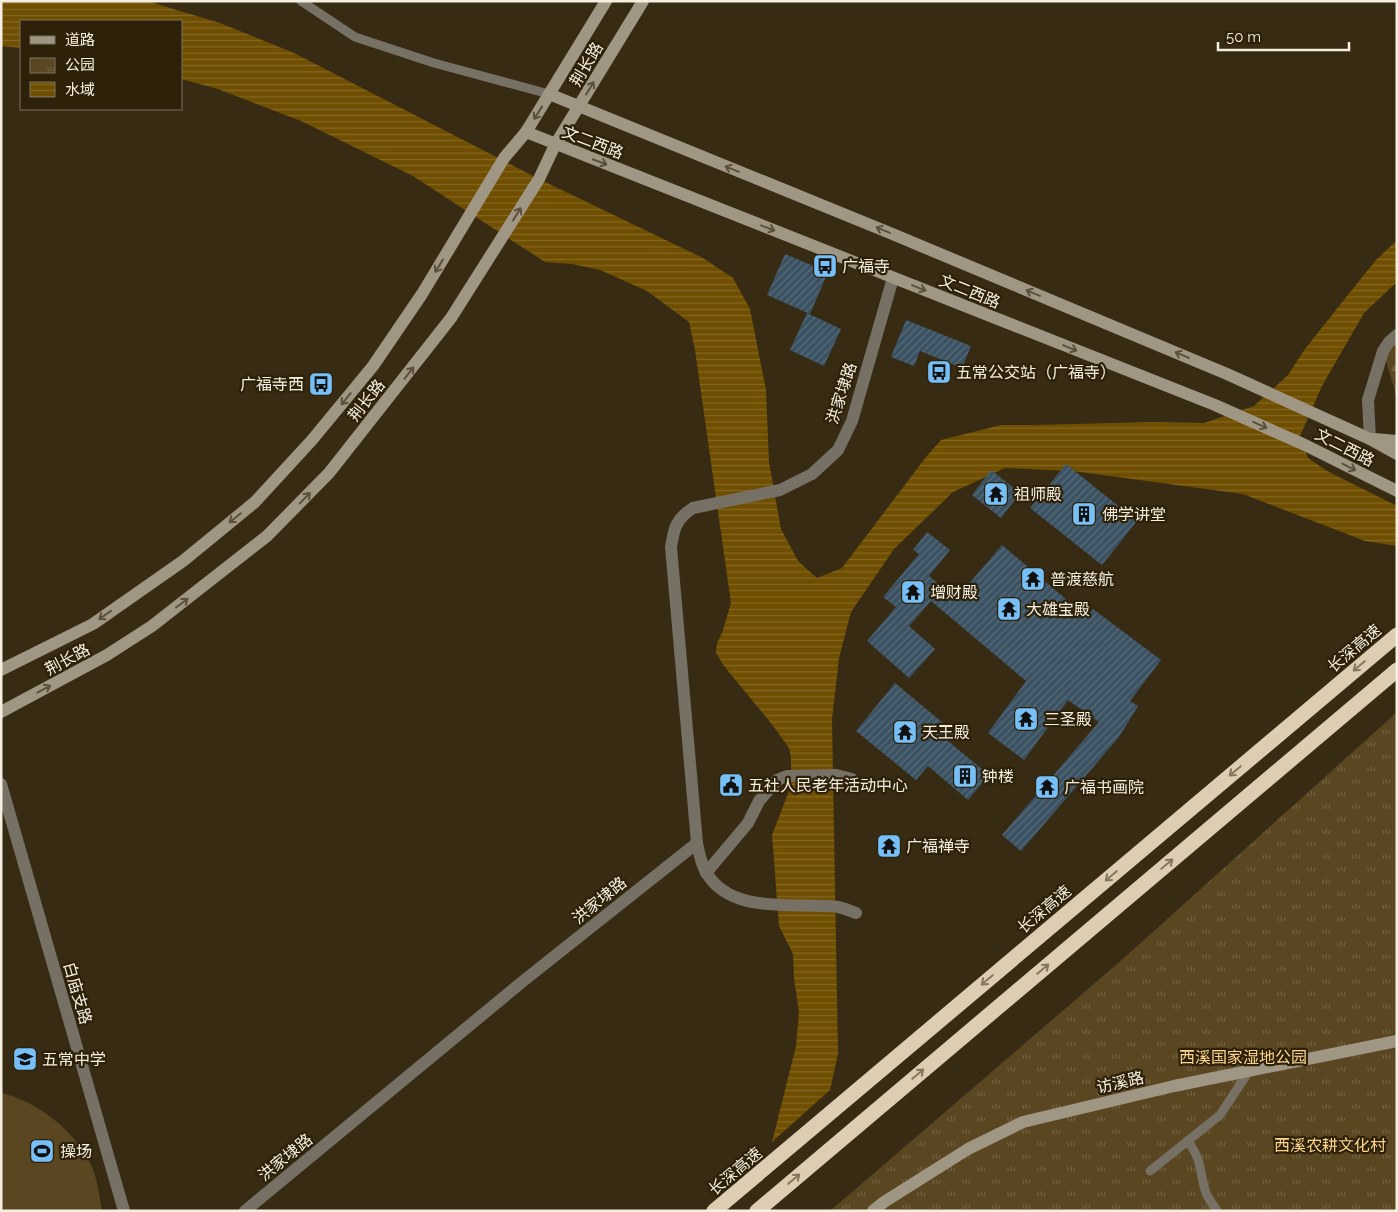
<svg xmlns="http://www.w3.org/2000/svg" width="1398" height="1212" viewBox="0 0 1398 1212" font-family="Raleway,'Noto Sans SC',sans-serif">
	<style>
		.forest { fill: url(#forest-firs) }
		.park { fill: url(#park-tufts) }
		.pitch { fill: #5a4620 }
		.water { fill: url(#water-rules) }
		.building { fill: url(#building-hatch) }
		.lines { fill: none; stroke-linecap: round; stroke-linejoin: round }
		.lane { stroke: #767065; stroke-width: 9 }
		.street { stroke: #767065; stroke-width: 12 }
		.secondary { stroke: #a09684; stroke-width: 12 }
		.highway { stroke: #ddcdb2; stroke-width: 15 }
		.oneway { stroke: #5b503b }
		.oneway2 { stroke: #85775e }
		.labels { text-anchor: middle; stroke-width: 4.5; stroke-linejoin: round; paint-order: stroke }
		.street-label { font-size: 16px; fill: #f6eee0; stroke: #2d210a }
		.poi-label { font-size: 16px; fill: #f6eee0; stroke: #2d210a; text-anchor: start }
		.park-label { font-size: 16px; fill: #fed590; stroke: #2d210a }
	</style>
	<defs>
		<pattern id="forest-firs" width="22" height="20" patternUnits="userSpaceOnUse" patternTransform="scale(1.25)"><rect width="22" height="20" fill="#5a4620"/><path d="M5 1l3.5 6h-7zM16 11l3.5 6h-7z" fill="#726140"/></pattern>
		<pattern id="park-tufts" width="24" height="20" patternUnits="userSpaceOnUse" patternTransform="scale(1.25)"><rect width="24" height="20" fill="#5a4620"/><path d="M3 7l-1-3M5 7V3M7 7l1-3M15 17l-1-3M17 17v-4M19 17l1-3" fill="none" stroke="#726140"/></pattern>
		<pattern id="water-rules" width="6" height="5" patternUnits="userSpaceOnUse" patternTransform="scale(1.25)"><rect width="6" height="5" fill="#6f4e00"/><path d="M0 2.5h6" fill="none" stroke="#846825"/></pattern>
		<pattern id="building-hatch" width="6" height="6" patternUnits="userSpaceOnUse" patternTransform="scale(1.25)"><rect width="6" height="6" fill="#3b5263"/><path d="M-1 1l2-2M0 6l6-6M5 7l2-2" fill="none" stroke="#586b79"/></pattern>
	</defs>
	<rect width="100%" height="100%" fill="#372b14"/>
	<path class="forest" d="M1397 339V398L1383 351Z"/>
	<path class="park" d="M1397 712V1211H830L1124 958Z"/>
	<path class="pitch" d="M1 1093C36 1101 71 1128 88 1159 97 1174 99 1194 102 1211H1Z"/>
	<path class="water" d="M1 1H147L220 23 294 53 539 179 703 258 733 278 750 309 766 390 769 462 781 529 798 561 817 578 842 568 926 457 941 440 1001 425H1034L1154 422 1204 423 1254 406 1288 375 1305 349 1347 296 1376 260 1397 240V282L1364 313 1322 386 1300 436 1308 458 1327 471 1397 506V546L1365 541 1243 494 1073 471 1005 468 953 492 894 549 851 612 839 658 832 719 838 1054 830 1090 772 1142 796 1046 799 1012 794 979 793 954 779 926 772 835 791 786V758L789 748 774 727 724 666 716 653 717 643 722 633 731 603 695 350 689 322 647 291 600 270 572 264 545 262 413 176 301 121 218 89 181 79V21H21V48L1 46Z"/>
	<g class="building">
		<path d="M785 254 828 272 810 314 767 295Z"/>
		<path d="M807 313 841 329 824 366 790 350Z"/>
		<path d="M906 320 971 346 962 368 920 351 914 366 891 357Z"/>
		<path d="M1066 464 1137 521 1102 565 1030 508Z"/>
		<path d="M991 470 1020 493 1001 518 972 495Z"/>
		<path d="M927 532 950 550 929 576 956 599 1002 545 1087 617 1093 609 1161 660 1130 701 1138 706 1119 737 1021 851 1002 835 1099 722 1068 700 1024 760 988 733 1026 681 931 601 909 626 935 649 909 678 867 641 896 607 883 597 919 554 913 550Z"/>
		<path d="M895 683 955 733 948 741 989 775 968 800 928 766 916 780 856 731Z"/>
	</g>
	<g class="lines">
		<g class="lane">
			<path d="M301 1 355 37 434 63 549 94"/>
			<path d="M1187 1141C1203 1159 1199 1173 1206 1193 1208 1199 1214 1205 1217 1211"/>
			<path d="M1150 1171 1220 1115 1249 1071"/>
		</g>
		<g class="street">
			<path d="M1370 439 1368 400 1383 351 1389 342 1397 335"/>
			<path d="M1 784 124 1211"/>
			<path d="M706 873 748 823 759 801 777 780 787 776 836 775 852 779"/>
			<path d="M856 913C850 911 844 908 838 907 796 902 731 916 706 872 701 864 699 853 697 843L671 547C674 528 676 519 693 508L780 490 812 474 838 450 852 421 893 278"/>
			<path d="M245 1211 522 982 697 843"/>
		</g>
		<g class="secondary">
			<path d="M549 94 890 233 1227 374 1370 439 1397 454"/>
			<path d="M526 132 1215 405 1305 445 1397 491"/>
			<path d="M1374 439 1397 441"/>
			<path d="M1 670 93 624 183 561 255 502 312 440 373 366 422 294 504 158 526 132 606 1"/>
			<path d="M1 712 107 655 152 626 267 536 329 473 451 318 539 179 555 145 643 1"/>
			<path d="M873 1211 884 1202 968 1149 1023 1122 1174 1086 1397 1041"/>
		</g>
		<g class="highway">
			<path d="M714 1211 1397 635"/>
			<path d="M757 1211 1397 670"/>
		</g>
	</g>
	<defs><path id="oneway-shaft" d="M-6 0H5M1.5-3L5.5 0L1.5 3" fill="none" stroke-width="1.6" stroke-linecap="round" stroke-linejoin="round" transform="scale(1.25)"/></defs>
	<g class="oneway">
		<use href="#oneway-shaft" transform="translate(590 88) rotate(-59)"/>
		<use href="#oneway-shaft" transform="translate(538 113) rotate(122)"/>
		<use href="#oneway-shaft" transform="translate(600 162) rotate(21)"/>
		<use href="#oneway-shaft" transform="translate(732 169) rotate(-158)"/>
		<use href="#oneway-shaft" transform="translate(517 214) rotate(-58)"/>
		<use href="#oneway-shaft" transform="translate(768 228) rotate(21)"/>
		<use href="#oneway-shaft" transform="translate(883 230) rotate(-158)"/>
		<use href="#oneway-shaft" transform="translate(439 266) rotate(122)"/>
		<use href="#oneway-shaft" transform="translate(919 288) rotate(22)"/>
		<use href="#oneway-shaft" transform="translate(1033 293) rotate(-157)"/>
		<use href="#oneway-shaft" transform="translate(1070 348) rotate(22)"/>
		<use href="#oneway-shaft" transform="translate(1182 355) rotate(-157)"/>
		<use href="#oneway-shaft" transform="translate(409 373) rotate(-52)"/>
		<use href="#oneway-shaft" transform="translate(346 399) rotate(129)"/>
		<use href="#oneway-shaft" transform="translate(1260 425) rotate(24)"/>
		<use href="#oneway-shaft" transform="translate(1349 467) rotate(27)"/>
		<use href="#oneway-shaft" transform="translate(305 498) rotate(-46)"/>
		<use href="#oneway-shaft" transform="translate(235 518) rotate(141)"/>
		<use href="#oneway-shaft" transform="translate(182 603) rotate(-37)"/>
		<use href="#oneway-shaft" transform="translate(105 615) rotate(145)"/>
		<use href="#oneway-shaft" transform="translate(44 689) rotate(-28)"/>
	</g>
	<g class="oneway2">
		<use href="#oneway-shaft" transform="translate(1359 666) rotate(140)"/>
		<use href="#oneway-shaft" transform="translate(1235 771) rotate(140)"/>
		<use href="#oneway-shaft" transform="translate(1167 864) rotate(-40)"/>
		<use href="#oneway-shaft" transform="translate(1111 876) rotate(140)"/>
		<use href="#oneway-shaft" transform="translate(1043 969) rotate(-40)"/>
		<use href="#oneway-shaft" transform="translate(987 980) rotate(140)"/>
		<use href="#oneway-shaft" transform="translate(918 1074) rotate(-40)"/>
		<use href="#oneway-shaft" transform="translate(794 1179) rotate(-40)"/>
	</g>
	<defs>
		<symbol id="bus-square" viewBox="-11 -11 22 22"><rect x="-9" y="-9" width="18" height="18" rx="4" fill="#77c0f7" stroke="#2d210a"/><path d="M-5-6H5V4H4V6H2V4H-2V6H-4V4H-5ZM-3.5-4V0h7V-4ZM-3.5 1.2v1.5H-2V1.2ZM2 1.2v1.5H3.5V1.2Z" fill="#111"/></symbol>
		<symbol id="temple-square" viewBox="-11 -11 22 22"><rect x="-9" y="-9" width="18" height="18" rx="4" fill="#77c0f7" stroke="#2d210a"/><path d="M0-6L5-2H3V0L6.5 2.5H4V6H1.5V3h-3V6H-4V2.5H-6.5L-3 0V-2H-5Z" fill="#111"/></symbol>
		<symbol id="building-square" viewBox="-11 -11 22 22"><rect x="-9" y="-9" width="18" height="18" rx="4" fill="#77c0f7" stroke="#2d210a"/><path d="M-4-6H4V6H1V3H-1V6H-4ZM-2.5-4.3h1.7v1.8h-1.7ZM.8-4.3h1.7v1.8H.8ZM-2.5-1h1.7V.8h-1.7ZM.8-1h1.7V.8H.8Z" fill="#111"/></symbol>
		<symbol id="civic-square" viewBox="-11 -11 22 22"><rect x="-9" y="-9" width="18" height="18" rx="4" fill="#77c0f7" stroke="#2d210a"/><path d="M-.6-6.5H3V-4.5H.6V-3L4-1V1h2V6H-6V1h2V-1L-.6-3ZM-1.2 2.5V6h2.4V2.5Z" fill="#111"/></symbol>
		<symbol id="school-square" viewBox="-11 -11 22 22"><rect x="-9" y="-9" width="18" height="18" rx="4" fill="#77c0f7" stroke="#2d210a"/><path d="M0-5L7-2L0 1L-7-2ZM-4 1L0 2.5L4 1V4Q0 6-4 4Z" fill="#111"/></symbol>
		<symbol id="stadium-square" viewBox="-11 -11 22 22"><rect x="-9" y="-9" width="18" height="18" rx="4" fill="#77c0f7" stroke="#2d210a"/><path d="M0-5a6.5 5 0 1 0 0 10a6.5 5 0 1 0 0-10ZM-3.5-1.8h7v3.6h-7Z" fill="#111"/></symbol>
	</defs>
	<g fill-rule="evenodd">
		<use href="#bus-square" x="811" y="252" width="28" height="28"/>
		<use href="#bus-square" x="925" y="358" width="28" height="28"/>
		<use href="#bus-square" x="307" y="370" width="28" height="28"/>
		<use href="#temple-square" x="982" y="480" width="28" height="28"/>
		<use href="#building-square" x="1070" y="500" width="28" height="28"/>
		<use href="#temple-square" x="1019" y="565" width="28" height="28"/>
		<use href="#temple-square" x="899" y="578" width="28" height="28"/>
		<use href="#temple-square" x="995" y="595" width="28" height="28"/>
		<use href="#temple-square" x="1012" y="705" width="28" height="28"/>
		<use href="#temple-square" x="891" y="718" width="28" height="28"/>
		<use href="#building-square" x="951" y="762" width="28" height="28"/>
		<use href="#civic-square" x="717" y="771" width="28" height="28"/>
		<use href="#temple-square" x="1033" y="773" width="28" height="28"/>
		<use href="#temple-square" x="875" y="832" width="28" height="28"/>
		<use href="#school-square" x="11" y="1045" width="28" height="28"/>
		<use href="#stadium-square" x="28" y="1137" width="28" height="28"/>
	</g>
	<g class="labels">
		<g class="street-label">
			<text transform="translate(586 64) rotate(-59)" y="6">荆长路</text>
			<text transform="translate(593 142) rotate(21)" y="6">文二西路</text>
			<text transform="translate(970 291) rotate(22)" y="6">文二西路</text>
			<text transform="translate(841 393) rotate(-72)" y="6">洪家埭路</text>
			<text transform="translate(366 400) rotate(-52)" y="6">荆长路</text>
			<text transform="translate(1345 447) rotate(27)" y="6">文二西路</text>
			<text transform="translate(1354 648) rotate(-40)" y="6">长深高速</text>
			<text transform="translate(67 659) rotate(-28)" y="6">荆长路</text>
			<text transform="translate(599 900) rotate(-39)" y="6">洪家埭路</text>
			<text transform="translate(1044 909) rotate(-40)" y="6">长深高速</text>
			<text transform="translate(78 993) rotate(74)" y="6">白庙支路</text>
			<text transform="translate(1120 1082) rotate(-13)" y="6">访溪路</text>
			<text transform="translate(285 1157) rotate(-39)" y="6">洪家埭路</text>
			<text transform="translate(735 1171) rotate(-40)" y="6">长深高速</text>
		</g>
		<g class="poi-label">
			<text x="842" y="272">广福寺</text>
			<text x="956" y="378">五常公交站（广福寺）</text>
			<text x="304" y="390" text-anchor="end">广福寺西</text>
			<text x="1014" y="500">祖师殿</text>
			<text x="1102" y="520">佛学讲堂</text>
			<text x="1050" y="585">普渡慈航</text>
			<text x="930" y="598">增财殿</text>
			<text x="1026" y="615">大雄宝殿</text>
			<text x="1044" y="725">三圣殿</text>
			<text x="922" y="738">天王殿</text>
			<text x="982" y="782">钟楼</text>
			<text x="748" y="791">五社人民老年活动中心</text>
			<text x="1064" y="793">广福书画院</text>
			<text x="906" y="852">广福禅寺</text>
			<text x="42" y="1065">五常中学</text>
			<text x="60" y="1157">操场</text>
		</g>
		<g class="park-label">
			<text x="1243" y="1063">西溪国家湿地公园</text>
			<text x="1330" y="1151">西溪农耕文化村</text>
		</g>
	</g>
	<rect width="1398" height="1212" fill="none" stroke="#f6eee0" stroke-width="5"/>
	<rect x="20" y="20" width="162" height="90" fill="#2d210a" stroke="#7d7360"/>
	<rect x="30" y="36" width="25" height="8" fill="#a09684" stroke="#7d7360"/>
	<text x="65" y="45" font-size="15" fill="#f6eee0">道路</text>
	<rect x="30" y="58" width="25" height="15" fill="url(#park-tufts)" stroke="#7d7360"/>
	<text x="65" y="70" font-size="15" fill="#f6eee0">公园</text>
	<rect x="30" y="82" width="25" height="15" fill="url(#water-rules)" stroke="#7d7360"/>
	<text x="65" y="95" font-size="15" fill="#f6eee0">水域</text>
	<path d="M1218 42v8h131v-8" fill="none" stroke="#f6eee0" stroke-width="2.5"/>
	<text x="1226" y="42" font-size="15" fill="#f6eee0" stroke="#2d210a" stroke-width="4" paint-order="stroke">50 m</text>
</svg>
